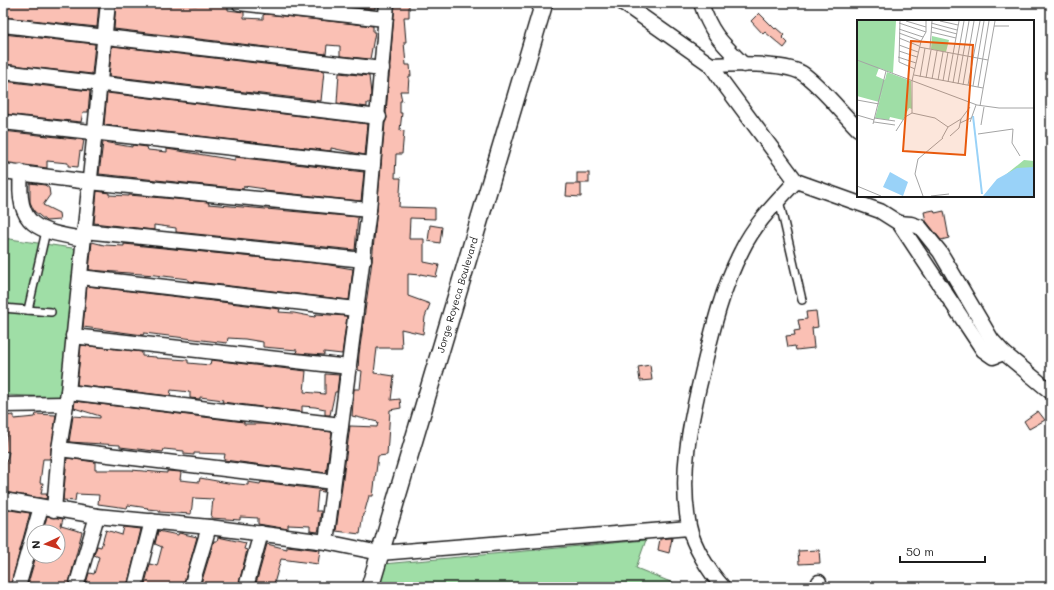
<svg xmlns="http://www.w3.org/2000/svg" width="1054" height="590" viewBox="0 0 1054 590" font-family="Mali,sans-serif">
	<style>
		.green { fill: #9fdea6; stroke: #5e7d61 }
		.building { fill: #fac0b4; stroke: #1c1c1c }
		.lines { fill: none; stroke-linecap: round; stroke-linejoin: round }
		.service-casing { stroke: #1c1c1c; stroke-width: 10 }
		.minor-casing { stroke: #1c1c1c; stroke-width: 17 }
		.tertiary-casing { stroke: #1c1c1c; stroke-width: 20 }
		.service { stroke: #fff; stroke-width: 7 }
		.minor { stroke: #fff; stroke-width: 14 }
		.tertiary { stroke: #fff; stroke-width: 17 }
		.labels { text-anchor: middle; stroke-width: 4; stroke-linejoin: round; paint-order: stroke }
		.street-label { font-size: 10px; fill: #1c1c1c; stroke: #fff }
		.inset-river { fill: none; stroke: #99d2f8; stroke-width: 2 }
		.inset-road { fill: none; stroke: #a4a4a4; stroke-width: 1 }
		.view { fill: #e8590c; fill-opacity: 0.15; stroke: #e8590c; stroke-width: 2 }
		.inset-edge { fill: none; stroke: #1c1c1c; stroke-width: 2 }
	</style>
	<rect width="100%" height="100%" fill="#fff"/>
	<filter id="ink" filterUnits="userSpaceOnUse"><feTurbulence type="fractalNoise" baseFrequency=".025" numOctaves="2"/><feDisplacementMap in="SourceGraphic" scale="8" xChannelSelector="R" yChannelSelector="G"/><feConvolveMatrix kernelMatrix="1 2 1 2 8 2 1 2 1" color-interpolation-filters="sRGB"/></filter>
	<g filter="url(#ink)">
		<g class="green">
			<path d="M3 238 79 249 61 397 3 395Z"/>
			<path d="M646 540 636 568 683 587H376L383 564Z"/>
		</g>
		<g class="building">
			<path d="M3 3 63 5V3H99L97 27 3 17Z"/>
			<path d="M116 3H179L195 5 215 3 228 5V10L244 12V18L263 19V15L266 14 373 26V32H375L370 59 340 56V46L327 45 326 54 114 29Z"/>
			<path d="M317 3H375V9Z"/>
			<path d="M395 3H409V17H404L406 42H404L406 65H410L411 76H409L408 91H400L402 101H400V113H402L400 130 404 131 402 154H396L395 178H401L399 207 435 208V219L410 218 409 239H424V262L439 265 436 277 420 274V275L408 274V296L430 304 425 317 423 334 401 329 402 348H377L374 373 394 376 391 400 400 399 401 408 390 410 387 455 378 456 373 496H369L364 514H363L360 534 336 531 350 426 377 427 378 422 352 416 354 389H360L362 371 358 370 359 354 372 261 385 123 387 118 386 113Z"/>
			<path d="M759 13 775 29 776 28 784 35 782 37 788 43 784 48 765 32 763 34 751 21Z"/>
			<path d="M3 34 95 44 92 74 3 64Z"/>
			<path d="M112 46 324 71 321 101 109 76Z"/>
			<path d="M339 73 369 76 371 94 370 103H367V107L337 103Z"/>
			<path d="M3 81 90 91 88 112H83L81 122 4 114 6 94H3Z"/>
			<path d="M107 93 368 124 365 155 331 148V151L104 125Z"/>
			<path d="M3 131 84 140 82 152 80 151 78 167 68 166V163L47 161V168L3 162Z"/>
			<path d="M103 142 132 147V145L147 147 148 150 167 152V149L235 160V157L364 172 361 201 265 191V189L244 186 243 189 99 174Z"/>
			<rect x="577" y="173" width="12" height="10"/>
			<path d="M30 183 45 185 49 188 50 195 43 205 59 213 60 220 46 221 34 211 30 202Z"/>
			<path d="M567 184H581V197L566 196Z"/>
			<path d="M97 191 109 193V195L129 196V195L209 202 208 204 358 217 355 250 176 232V228L154 225V230L102 224 94 223Z"/>
			<path d="M934 210 935 213 944 211 949 238 941 240 926 221 924 212Z"/>
			<path d="M430 225 442 227 440 243 428 241Z"/>
			<path d="M92 242 104 245 124 246V244L324 264 353 269 349 300 188 281V279L155 275 89 270Z"/>
			<path d="M87 286 280 309 279 312 294 313 315 317 316 314 347 316 342 354 324 352V355L296 353 297 350 263 347V342L245 339 228 338 227 343 144 333 143 335 83 327Z"/>
			<path d="M816 311 818 327 812 328 814 348 796 350 795 346 788 347 786 336 795 335 794 331 800 330 798 320 807 319 806 312Z"/>
			<path d="M81 345 142 352V356L156 357V358L188 360V363L210 365 211 360 306 371 304 392 325 394V374L339 375 337 392H335L330 415H325V409L315 407 302 406V412L222 402 223 400 200 397V399L190 398V392L171 390 170 396 77 385Z"/>
			<path d="M650 365 652 380 640 381 638 367Z"/>
			<path d="M75 401 244 422V424H265L332 432 326 473 224 460 225 454 194 453V455L184 454V451L164 449 163 452 120 447V445L69 442 73 416 100 418V416L74 408Z"/>
			<path d="M1038 411 1045 420 1029 429 1024 421Z"/>
			<path d="M36 414 56 415 50 459H43L40 483H43L41 494H47L46 499 3 492V474L9 452 4 451 7 433H3V416L14 415V419L35 417Z"/>
			<path d="M67 458 95 462V470H131L167 473V471L181 472 180 480 199 482 200 478 228 483 248 485V482L260 484 261 482 324 490V492L318 491 316 511H321L319 528 318 532 310 531V526L288 525V529L258 524V518L240 517V520L211 518 213 499 193 498 191 514 159 512V510L147 509 148 508 128 505 127 508 98 504 99 495 76 494 75 501 63 500Z"/>
			<path d="M3 509 30 513 10 587H3Z"/>
			<path d="M47 516 63 519 61 526 82 532 68 587 46 585 45 587H27L36 556H58V532H43Z"/>
			<path d="M124 527 141 529 127 587H85L89 573 94 574 99 557 94 555 97 546 101 547 106 530 122 535Z"/>
			<path d="M158 531 178 535 179 533 197 537 183 587H144L150 564 157 566 162 547 155 544Z"/>
			<path d="M218 537 246 543 244 549 247 550 238 587H200L214 541H217Z"/>
			<path d="M670 538H672L669 553 658 550 660 539Z"/>
			<path d="M267 544 287 549V546L320 550 318 564 281 559 273 587H255Z"/>
			<path d="M819 550 820 563 799 564 798 551Z"/>
		</g>
		<g class="lines">
			<defs>
				<g id="service">
					<path d="M779 200 802 300"/>
					<path d="M3 308 51 312"/>
					<path d="M28 310 46 231"/>
				</g>
				<g id="minor">
					<path d="M239 3 385 19"/>
					<path d="M623 3 711 65 721 80 796 181 880 211 899 223 983 350 993 357 1004 353"/>
					<path d="M701 3C711 34 722 43 744 65"/>
					<path d="M3 25 382 69"/>
					<path d="M711 65C733 64 783 62 802 73 820 85 842 113 858 129"/>
					<path d="M3 72 379 117"/>
					<path d="M3 122 373 164"/>
					<path d="M3 171 89 182 369 210"/>
					<path d="M21 172C16 227 37 231 84 239"/>
					<path d="M899 223 911 224 920 227 940 252 992 340 1004 353 1051 392"/>
					<path d="M84 231 364 260"/>
					<path d="M80 277 356 309"/>
					<path d="M73 336 349 367"/>
					<path d="M68 392 341 425"/>
					<path d="M3 405 66 404"/>
					<path d="M59 449 333 482"/>
					<path d="M3 500 97 516 209 527 326 542 380 553 689 528"/>
					<path d="M54 510 59 449 68 392 108 3"/>
					<path d="M326 542 369 210 387 3"/>
					<path d="M819 582V587"/>
					<path d="M18 587 41 507"/>
					<path d="M76 587 97 516"/>
					<path d="M135 587 152 521"/>
					<path d="M191 587 209 527"/>
					<path d="M246 587 261 533"/>
					<path d="M723 587C710 573 693 546 689 526 679 475 690 423 702 374 712 332 722 288 742 250 755 223 776 203 796 181"/>
				</g>
				<g id="tertiary">
					<path id="s1" d="M370 587 544 3"/>
				</g>
			</defs>
			<use href="#service" class="service-casing"/>
			<use href="#minor" class="minor-casing"/>
			<use href="#tertiary" class="tertiary-casing"/>
			<use href="#service" class="service"/>
			<use href="#minor" class="minor"/>
			<use href="#tertiary" class="tertiary"/>
		</g>
	</g>
	<g class="labels">
		<g class="street-label">
			<text dy="4" stroke="none"><textPath href="#s1" startOffset="305">Jorge Royeca Boulevard</textPath></text>
		</g>
	</g>
	<g transform="translate(857 20)">
		<rect width="177" height="177" fill="#fff"/>
		<path d="M0 1H39L36 53 22 48 19 56 28 60 22 82 0 76ZM75 16 92 20 89 32 74 29ZM30 52 54 61 55 89 52 88 46 100 33 97 32 100 18 98ZM167 140 177 141V152L142 160Z" fill="#9fdea6"/>
		<path d="M177 147V176H102H126L140 159 160 148ZM33 152 51 162 46 176 26 167Z" fill="#99d2f8"/>
		<path class="inset-river" d="M116 96 125 174"/>
		<path class="inset-road" d="M43 1 42 42 58 49M49 1 69 7M83 1 101 5M42 3 69 12M74 3 100 10M137 6H152M74 7 100 14M42 9 66 17M74 12 99 18M42 13 64 21M42 18 62 26M42 25 61 32M62 27 131 40M73 29 75 1M42 31 60 37M41 37 59 43M0 40 120 85 142 88H177M57 55 126 68M63 57 68 28M69 58 74 30M75 59 80 31M81 60 86 32M86 61 91 32M91 62 102 1M96 63 107 1M101 64 112 1M106 65 117 1M111 65 123 1M116 66 127 1M121 67 132 1M0 80 22 84M123 86 138 1M55 93V61L64 21 69 12V1M0 95 17 100M17 98 38 101M17 102 38 105M113 102 119 85M103 103 114 98M16 104 29 51M124 105 127 87M39 111 48 97 55 93 78 98 91 107M121 114 156 109 155 123 163 136M93 116 102 108 104 99M85 118 91 107 104 99 113 87M0 166 24 176M66 176 58 154 61 139 86 118M74 176 92 174"/>
		<path class="view" d="M54 21 116 25 108 135 46 131Z"/>
		<rect width="177" height="177" class="inset-edge"/>
	</g>
	<rect width="1054" height="590" fill="none" stroke="#fff" stroke-width="16"/>
	<rect x="8" y="8" width="1038" height="574" fill="none" stroke="#1c1c1c" stroke-width="1.5" filter="url(#ink)"/>
	<g transform="translate(46 544) rotate(266)"><circle r="19" fill="#ffffff" stroke="#a4a4a4"/>
	<path d="M0-3L7 15L0 10L-7 15Z" fill="#c8321e"/>
	<text y="-6" font-size="11" font-weight="bold" text-anchor="middle" fill="#1c1c1c">N</text>
	</g>
	<path d="M900 556v6h85v-6" fill="none" stroke="#1c1c1c" stroke-width="2"/>
	<text x="906" y="556" font-size="12" fill="#1c1c1c" stroke="#ffffff" stroke-width="3" paint-order="stroke">50 m</text>
</svg>
